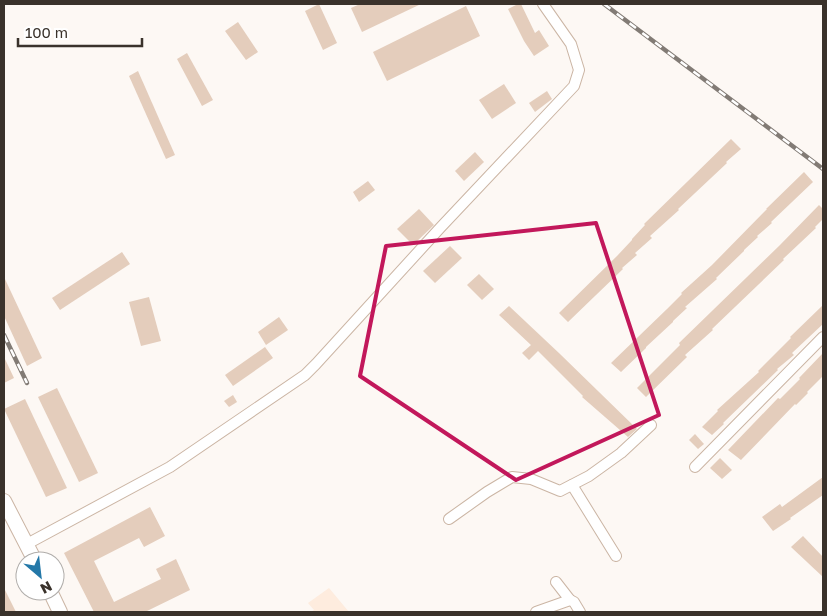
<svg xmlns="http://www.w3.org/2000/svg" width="827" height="616" viewBox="0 0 827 616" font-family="'Golos Text',sans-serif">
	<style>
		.built { fill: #feecde }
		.building { fill: #e4cdbc }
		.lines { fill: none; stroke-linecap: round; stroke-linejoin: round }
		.street-casing { stroke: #cbb5a4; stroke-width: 12 }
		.secondary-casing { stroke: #cbb5a4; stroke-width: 16 }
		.street { stroke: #fff; stroke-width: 10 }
		.secondary { stroke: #fff; stroke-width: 14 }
		.rail-casing { stroke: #827b75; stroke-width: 4.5 }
		.rail { stroke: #fff; stroke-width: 2.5; stroke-dasharray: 8; stroke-linecap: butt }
		.marked { fill: none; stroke: #c2185b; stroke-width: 4; stroke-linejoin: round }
	</style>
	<rect width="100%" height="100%" fill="#fdf8f4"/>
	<path class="built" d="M329 588 349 612H311L314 610 308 603Z"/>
	<g class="building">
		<path d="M319 4 337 43 323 50 305 11Z"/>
		<path d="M360 4H421L362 32 351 8Z"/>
		<path d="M518 4H521L535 33 539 30 549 46 534 56 524 41 508 9Z"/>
		<path d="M466 6 480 36 387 81 373 52Z"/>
		<path d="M238 22 258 52 246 60 225 31Z"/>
		<path d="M187 53 213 100 202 106 177 59Z"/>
		<path d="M138 71 175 155 166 159 129 76Z"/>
		<path d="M504 84 516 103 492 119 479 100Z"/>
		<path d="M547 91 552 99 535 112 529 103Z"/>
		<path d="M731 139 741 149 726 162 727 163 678 209 679 210 650 236 652 238 635 253 637 255 622 268 623 269 568 322 559 313 617 256 632 240V239L645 225 644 224Z"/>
		<path d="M475 152 484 162 464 181 455 171Z"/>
		<path d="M804 172 813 182 771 222 772 223 757 236 758 237 744 250V251L716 278 717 279 685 307 687 308 673 321V322L646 347V348L621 372 611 363 667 309 682 294 681 293 712 265 767 209H766Z"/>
		<path d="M368 181 375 190 359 202 353 192Z"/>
		<path d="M819 205 823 209V219L815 227 816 228 783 259 784 260 712 329 713 330 685 355 687 357 646 397 637 388 680 345 679 343 780 245Z"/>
		<path d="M419 209 434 225 413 245 397 229Z"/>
		<path d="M450 246 462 258 435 283 423 271Z"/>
		<path d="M122 252 130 264 60 310 52 298Z"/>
		<path d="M479 274 494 289 482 300 467 285Z"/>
		<path d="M4 277 42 358 27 366 4 316Z"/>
		<path d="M149 297 161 341 141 346 129 302Z"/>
		<path d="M823 305V324L792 353 794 355 777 369 778 370 723 423 724 424 712 435 702 427 718 411 717 410 759 372 758 371 791 338 790 337Z"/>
		<path d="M509 306 560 354 637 429 628 437 582 397 583 396 538 351 529 360 522 353 531 345 499 315Z"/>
		<path d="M279 317 288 330 266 345 258 332Z"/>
		<path d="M265 347 273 358 233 386 225 375Z"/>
		<path d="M823 353V376L807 392 808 393 796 405 795 404 741 460 728 450 778 398 780 399 800 379 799 378Z"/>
		<path d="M4 357 14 378 4 383Z"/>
		<path d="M57 388 98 473 79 482 38 397Z"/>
		<path d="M233 395 237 402 229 407 224 401Z"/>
		<path d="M25 399 67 488 46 497 4 409Z"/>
		<path d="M695 434 704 444 698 449 689 440Z"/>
		<path d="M720 458 732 470 722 479 710 468Z"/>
		<path d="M823 477V495L790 518 791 519 773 531 762 517 780 504 782 507Z"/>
		<path d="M150 507 165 536 144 547 139 538 94 561 114 602 161 579 156 569 176 559 190 590 145 612H94L64 553Z"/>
		<path d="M803 536 823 557V577L791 547Z"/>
		<path d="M4 588 16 612H4Z"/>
	</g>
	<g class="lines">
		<defs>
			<g id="street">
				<path d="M695 467 823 337"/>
				<path d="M572 485 616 556"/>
				<path d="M449 519 487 492 512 477 531 479 560 491 589 476 621 453 651 425"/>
				<path d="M27 544 170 467 305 375 316 364 440 228 574 86 579 70 571 44 543 4"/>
				<path d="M556 582 570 600"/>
				<path d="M536 612 570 600 574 602 580 612"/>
			</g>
			<g id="secondary">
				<path d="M4 501 35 561"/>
				<path d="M50 591 60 612"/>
			</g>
		</defs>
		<use href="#street" class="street-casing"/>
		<use href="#secondary" class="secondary-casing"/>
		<use href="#street" class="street"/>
		<use href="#secondary" class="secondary"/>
		<defs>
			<g id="rail">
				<path d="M604 4 823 169"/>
				<path d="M4 335 27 383"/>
			</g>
		</defs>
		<use href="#rail" class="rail-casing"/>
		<use href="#rail" class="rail"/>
	</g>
	<path class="marked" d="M596 223 659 415 516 480 360 376 386 246Z"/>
	<rect width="827" height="616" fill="none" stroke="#3a322b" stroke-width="10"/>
	<g transform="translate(40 576) rotate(152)"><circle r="24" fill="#ffffff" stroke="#b0adaa"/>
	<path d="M0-4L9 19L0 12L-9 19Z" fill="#2478a8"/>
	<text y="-8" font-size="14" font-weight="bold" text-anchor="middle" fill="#3a322b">N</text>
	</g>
	<path d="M18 38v8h124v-8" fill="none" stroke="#3a322b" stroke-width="2.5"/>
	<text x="25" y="38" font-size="15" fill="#3a322b" stroke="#ffffff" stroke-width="4" paint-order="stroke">100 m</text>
</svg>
